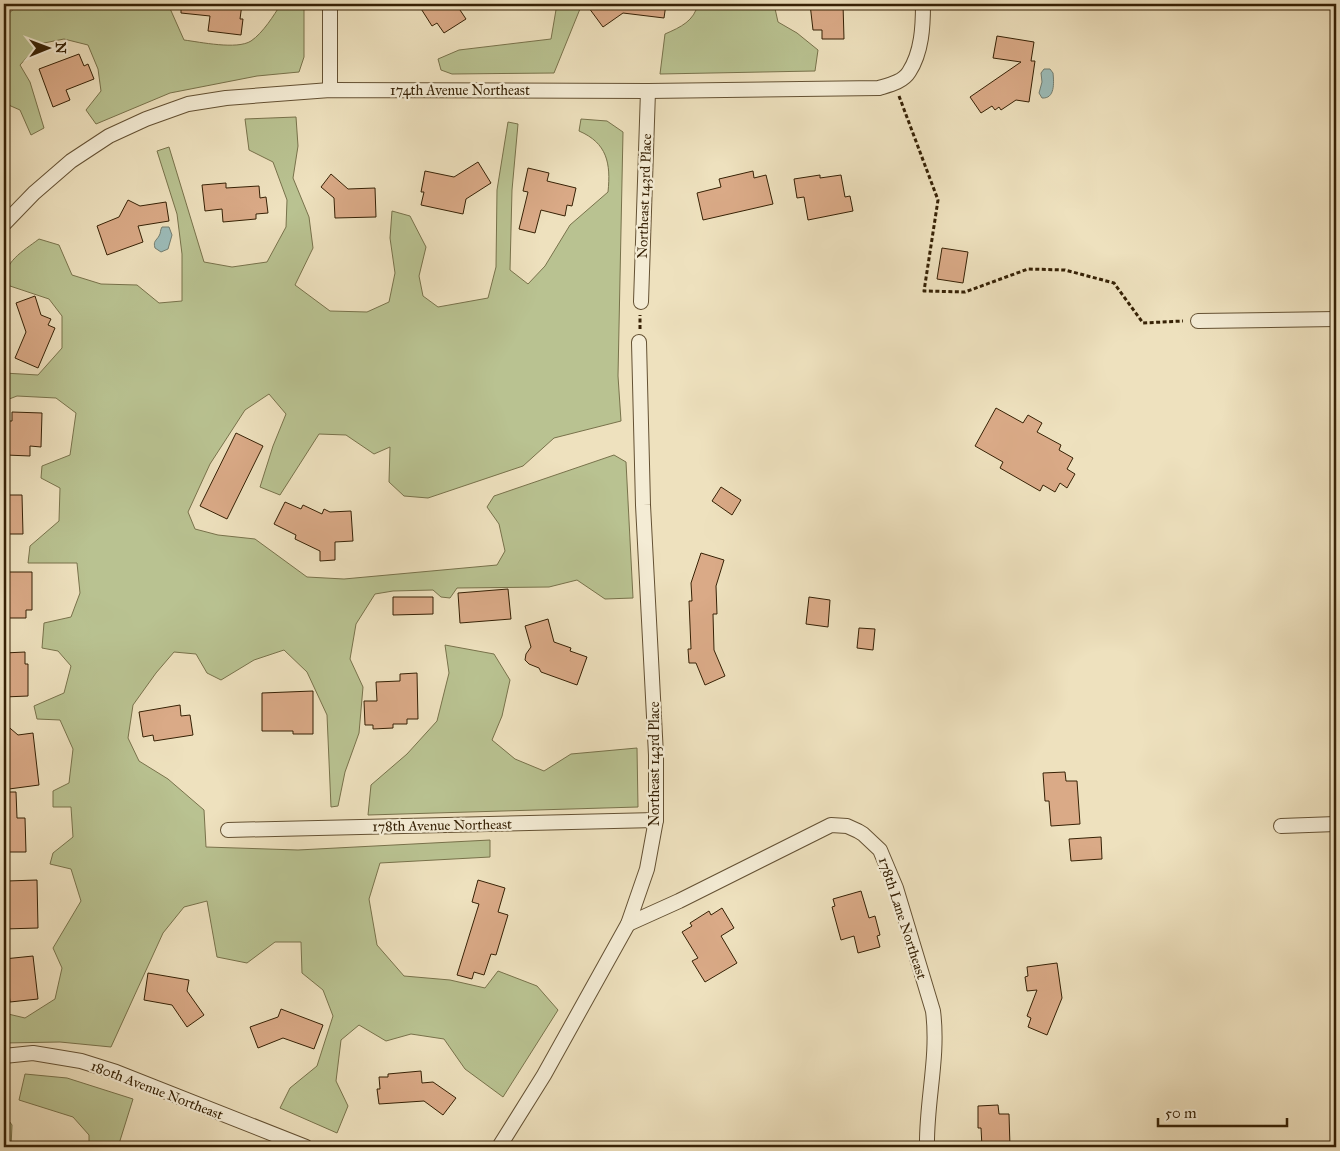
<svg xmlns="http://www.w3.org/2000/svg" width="1340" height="1151" viewBox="0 0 1340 1151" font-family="'IM FELL Great Primer',serif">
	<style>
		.green { fill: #b9c291; stroke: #78724b }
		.water { fill: #9cbcb9; stroke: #737e71 }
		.building { fill: #daaa87; stroke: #362105 }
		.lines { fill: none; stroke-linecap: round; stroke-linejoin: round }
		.street-casing { stroke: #645133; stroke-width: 16 }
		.path { stroke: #362105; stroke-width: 3; stroke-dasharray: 4 2.5; stroke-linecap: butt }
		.street { stroke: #f4ecd5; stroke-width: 14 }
		.labels { text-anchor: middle; stroke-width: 4.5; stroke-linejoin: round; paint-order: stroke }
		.street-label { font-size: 14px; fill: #362105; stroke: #f4ecd5 }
	</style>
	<rect width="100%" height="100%" fill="#eee1be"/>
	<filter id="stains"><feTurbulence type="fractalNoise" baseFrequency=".004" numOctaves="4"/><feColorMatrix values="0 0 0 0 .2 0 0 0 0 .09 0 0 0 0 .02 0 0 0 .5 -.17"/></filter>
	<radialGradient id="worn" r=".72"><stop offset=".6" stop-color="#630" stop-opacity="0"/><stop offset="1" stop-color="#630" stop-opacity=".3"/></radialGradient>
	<g class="green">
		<path d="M19 4H168L184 40C200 42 237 50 251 41 263 33 274 15 281 4H304V57L299 72 257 76 170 93 96 124 86 110 101 91 98 69 88 45 64 39 39 44 20 65 30 82 44 128 31 135 20 110 4 103V18Z"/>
		<path d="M557 4H582L554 73 452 74 441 70 438 59 459 50 551 39Z"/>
		<path d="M698 4H774L778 22 797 33 818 50 815 71 660 74 665 34C681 27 694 21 698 4Z"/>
		<path d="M296 117 298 146 293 178 309 217 313 248 295 285 330 311 367 312 389 302 395 273 390 238 392 211 410 216 426 247 419 276 423 296 438 307 488 298 496 267 497 190 508 122 518 124 512 190 510 270 528 284 545 266 570 225 608 192C611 163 607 143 579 131L581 119 607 121 623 132 618 376 621 421 554 438 523 466 428 498 404 496 389 482 390 447 374 454 346 435 319 434 280 495 260 487 273 446 286 414 269 394 245 410 210 464 188 512 195 529 218 535 255 539 307 577 344 579 497 565 505 551 499 524 487 507 494 496 614 455 626 462 633 598 605 599 577 580 549 587 457 588 450 598 441 597 433 590 393 591 375 594 356 624 350 659 363 687 359 733 345 772 338 806 331 807 327 715 307 672 284 650 254 660 221 680 207 673 196 654 174 652 156 673 133 705 128 738 139 761 168 779 204 810 206 847 298 850 490 840V857L380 863 369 899 377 945 404 976 450 980 485 988 498 971 537 986 558 1010 503 1097 465 1069 444 1039 411 1034 386 1041 359 1025 341 1040 336 1081 348 1106 337 1133 280 1108 290 1088 317 1066 333 1016 323 990 302 973 301 942H275L247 963 217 957 207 901 184 907 163 933 111 1047 60 1042 4 1043V1013L25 1018 55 999 62 968 53 948 81 901 71 869 50 864 53 853 73 837 71 807H53V791L69 783 73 749 60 720 37 719 34 706 64 693 71 666 58 651 42 648 44 623 71 617 80 593 77 563H28L30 546 59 521 60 488 41 478 42 466 70 455 76 413 56 398 17 396 4 401V373L38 375 62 348V316L49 299 4 284C4 261 22 252 39 239L59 245 72 275 101 284 137 285 159 303 182 301V254L177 214 157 151 169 147 204 262 232 267 267 262 286 227 287 200 273 162 249 150 245 119Z"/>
		<path d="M445 645 494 654 510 680 502 716 492 740 515 759 544 771 571 754 637 748 638 807 368 815 371 785 407 754 437 721 449 673Z"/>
		<path d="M25 1074 67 1078 133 1099 118 1147H89V1135L73 1117 19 1100Z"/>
		<path d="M4 1114 12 1125 11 1147H4Z"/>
	</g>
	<g class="water">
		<path d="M1044 69H1050L1053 73C1054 83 1055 99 1042 98L1039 93 1042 82 1041 73Z"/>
		<path d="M162 227H169L172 235 168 249 161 252 155 248C153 241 156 241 159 236 161 233 160 230 162 227Z"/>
	</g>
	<g class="building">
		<path d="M181 4H242L240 19H243L241 35 208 31 210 16 181 13Z"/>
		<path d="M418 4H456L466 19 444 33 437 23 432 26Z"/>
		<path d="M586 4H666L664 18 623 13 603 27Z"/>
		<path d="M810 4H843L844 39H822V30H813Z"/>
		<path d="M997 36 1034 42 1031 61H1035L1029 102 1016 100 1001 110 999 107 995 110 992 106 981 113 970 97 1021 62 993 58Z"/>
		<path d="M79 54 84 66 88 64 94 79 66 90 70 100 53 107 39 69Z"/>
		<path d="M478 162 491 183 466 199 463 214 421 205 424 192H421L425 171 454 177Z"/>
		<path d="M528 168 549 173 547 181 576 188 572 206 567 205 565 216 541 210 535 233 519 229 528 192 523 191Z"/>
		<path d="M753 171 754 178 766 175 773 204 703 220 697 193 721 187 719 179Z"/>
		<path d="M331 174 348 189 375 188 376 217 335 218 334 198 321 187Z"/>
		<path d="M820 175V178L841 175 845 197 850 196 853 211 808 220 804 197 797 198 794 179Z"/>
		<path d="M226 183V188L259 186 260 198 266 197 268 213 256 214V219L223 222 222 209 205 211 202 185Z"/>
		<path d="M128 200 140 206 166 202 169 221 138 226 143 242 107 255 97 226 119 217Z"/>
		<path d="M942 248 968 252 963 283 937 279Z"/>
		<path d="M35 296 41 315 51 319 48 325 55 328 38 368 15 358 26 332 16 303Z"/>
		<path d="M996 408 1023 423 1028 415 1042 423 1037 432 1061 445 1059 450 1073 458 1067 469 1075 474 1067 488 1060 483 1055 492 1043 485 1040 491 1000 468 1003 462 975 446Z"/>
		<path d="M12 412 42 413 41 447 30 446V456L6 455 7 421H12Z"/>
		<path d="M236 433 263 446 227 519 200 506Z"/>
		<path d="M721 487 741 500 732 515 712 501Z"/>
		<path d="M4 495H22L23 534H4Z"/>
		<path d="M285 502 301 509 303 505 322 514 324 509 330 512 351 511 353 541 335 542V560L320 561V551L295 539 296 535 274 524Z"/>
		<path d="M701 553 724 560 716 586 717 614H713L714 650 725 676 705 685 696 663H689L688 649H691L689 601H692L691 583Z"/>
		<path d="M7 572H32V610H26V618H4V595H7Z"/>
		<path d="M508 589 511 619 460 623 458 593Z"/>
		<path d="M393 597H433V614L393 615Z"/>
		<path d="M809 597 830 600 828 627 806 624Z"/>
		<path d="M548 619 554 642 571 648 570 651 587 657 577 685 541 672 539 668 529 664 525 660 526 654 531 647 525 626Z"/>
		<path d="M859 628 875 629 873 650 857 648Z"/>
		<path d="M25 652V664H28V696L4 697V653Z"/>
		<path d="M417 673 418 719H407V724H393V728L373 729V725H365L364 701H377L376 682 400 681V674Z"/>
		<path d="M313 691V734H293V731H262V693Z"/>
		<path d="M180 705 181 716 190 715 193 735 154 741 153 735 143 737 139 712Z"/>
		<path d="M4 723 18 735 33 733 39 785 9 789 7 776H4Z"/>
		<path d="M1065 772 1066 781H1077L1080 824 1051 826 1049 801H1045L1043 773Z"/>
		<path d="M4 792H16L17 818H25L26 852H4Z"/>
		<path d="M1101 837 1102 859 1071 861 1069 839Z"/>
		<path d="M37 880 38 928 4 929V915H8L7 881Z"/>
		<path d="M478 880 505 888 498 912 508 915 496 955 491 954 484 975 474 972 472 979 457 975 479 904 472 902Z"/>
		<path d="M861 891 869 918 875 916 880 935 877 936 880 947 858 953 854 936 841 940 832 907 835 906 833 899Z"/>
		<path d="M722 908 734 928 721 936 737 963 705 982 692 961 698 958 682 932 692 926 690 923 709 911 711 915Z"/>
		<path d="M33 956 38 999 10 1002 7 978 4 979V959Z"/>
		<path d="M1057 963 1062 998 1047 1035 1028 1027 1031 1018 1027 1016 1037 990 1027 991 1025 977 1028 976 1027 967Z"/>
		<path d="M148 973 189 980 187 991 204 1015 187 1027 172 1005 144 1000Z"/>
		<path d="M281 1009 323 1025 314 1049 283 1038 258 1048 250 1027 278 1017Z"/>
		<path d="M421 1071 422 1083 433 1082 456 1098 443 1115 424 1101 379 1104 377 1089H380L379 1077H388V1074Z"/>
		<path d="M998 1105 999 1114H1009L1010 1147H982L981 1128H978V1106Z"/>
	</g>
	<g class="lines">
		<defs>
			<g id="street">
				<path d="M330 4V90"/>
				<path d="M4 224 34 193 71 161 109 136 146 119 188 104 226 98 330 90 648 91 879 88C889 85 903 82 909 72 922 52 923 26 923 4"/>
				<path d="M641 302 648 91"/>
				<path d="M1198 321 1336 319"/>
				<path d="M1281 826 1336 824"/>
				<path d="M228 830 656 820"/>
				<path d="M628 924 679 901 831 825 847 826 858 831 863 834 880 850 896 888 933 1011C939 1057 926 1102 927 1147"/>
				<path d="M4 1056 33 1053 81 1061 116 1072 306 1147"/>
				<path d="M499 1147 544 1075 628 924 647 869 656 820V755L643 505 639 342"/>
			</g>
		</defs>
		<use href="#street" class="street-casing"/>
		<g class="path">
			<path d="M899 96 938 200 924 291 965 292 1028 269 1065 270 1114 283 1143 323 1183 321"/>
			<path d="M640 329V315"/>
		</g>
		<use href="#street" class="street"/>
	</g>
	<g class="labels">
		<g class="street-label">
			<text x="460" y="95">174th Avenue Northeast</text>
			<text transform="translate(644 196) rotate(-88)" y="5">Northeast 143rd Place</text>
			<text transform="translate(654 764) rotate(-90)" y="5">Northeast 143rd Place</text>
			<text transform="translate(442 825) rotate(-1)" y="5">178th Avenue Northeast</text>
			<text transform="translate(903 918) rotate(72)" y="5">178th Lane Northeast</text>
			<text transform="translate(157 1090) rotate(21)" y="5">180th Avenue Northeast</text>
		</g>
	</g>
	<rect width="1340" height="1151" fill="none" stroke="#eee1be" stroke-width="20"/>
	<rect x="5" y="5" width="1330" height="1141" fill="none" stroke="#362105" stroke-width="2.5"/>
	<rect x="10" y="10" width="1320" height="1131" fill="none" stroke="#362105"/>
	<g transform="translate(48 48) rotate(89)" stroke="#f4ecd5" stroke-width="4" paint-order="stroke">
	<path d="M0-4L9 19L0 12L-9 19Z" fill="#362105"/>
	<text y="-8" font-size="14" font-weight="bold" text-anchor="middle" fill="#362105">N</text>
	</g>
	<path d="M1158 1118v8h129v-8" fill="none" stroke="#362105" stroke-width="2.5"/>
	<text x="1165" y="1118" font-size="15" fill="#362105" stroke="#f4ecd5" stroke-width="4" paint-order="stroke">50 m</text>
	<rect width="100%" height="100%" filter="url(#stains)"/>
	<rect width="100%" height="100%" fill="url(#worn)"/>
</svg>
